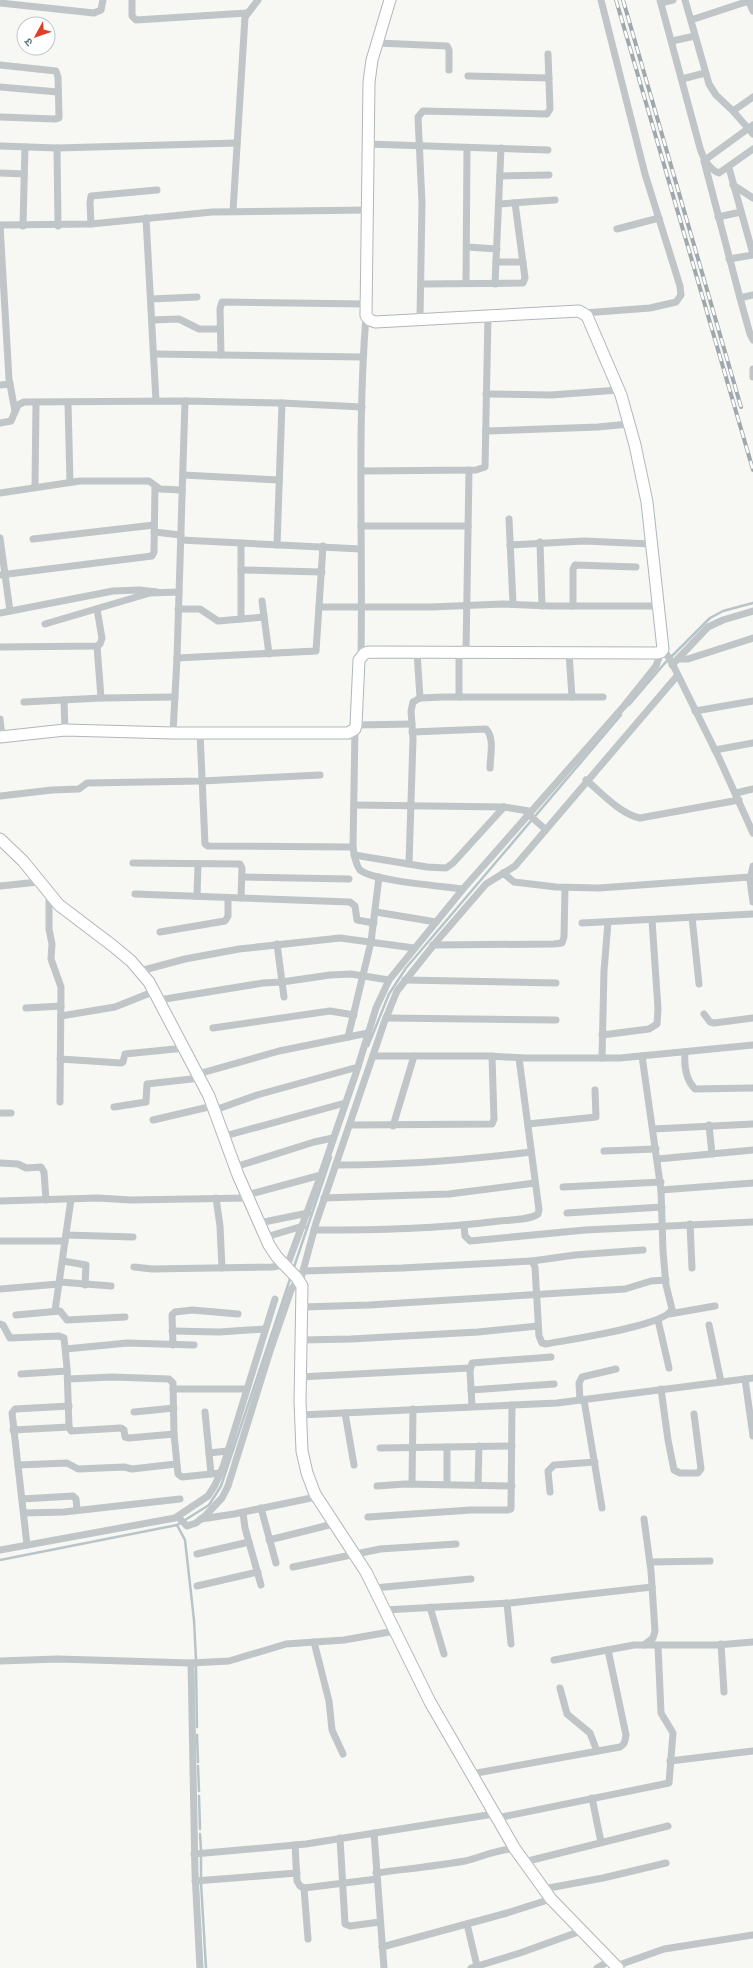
<svg xmlns="http://www.w3.org/2000/svg" width="753" height="1968" viewBox="0 0 753 1968" font-family="'Golos Text','Noto Sans Devanagari',sans-serif">
	<style>
		.lines { fill: none; stroke-linecap: round; stroke-linejoin: round }
		.stream { stroke: #b7c5c8; stroke-width: 2.5 }
		.secondary-casing { stroke: #b0b7bb; stroke-width: 13 }
		.street { stroke: #c0c5c8; stroke-width: 7 }
		.secondary { stroke: #fff; stroke-width: 11 }
		.rail-casing { stroke: #9fa8ac; stroke-width: 4 }
		.rail { stroke: #fff; stroke-width: 2.5; stroke-dasharray: 8; stroke-linecap: butt }
	</style>
	<rect width="100%" height="100%" fill="#f7f7f4"/>
	<g class="lines">
		<g class="stream">
			<path d="M629 705 664 664 710 618 723 611 753 603"/>
			<path d="M368 1046 389 994 406 968 621 715"/>
			<path d="M293 1270 331 1157"/>
			<path d="M177 1525 185 1540 194 1620 196 1660"/>
			<path d="M0 1560 177 1525 209 1505 221 1486 291 1276"/>
			<path d="M196 1665 197 1727"/>
			<path d="M197 1735 198 1762"/>
			<path d="M198 1766 199 1791"/>
			<path d="M199 1796 200 1829"/>
			<path d="M200 1834 201 1851"/>
			<path d="M201 1857V1879"/>
			<path d="M201 1883 206 1968"/>
		</g>
		<defs>
			<g id="secondary">
				<path d="M0 737 65 730 173 733H348L355 729 356 725 359 660 364 654 368 652 656 653 661 652 663 649 647 502 635 445 621 395 587 316 579 311 375 322 370 320 366 316 369 82 372 60 390 0"/>
				<path d="M0 839 23 861 59 905 113 946 131 961 149 982 209 1096 238 1175 269 1245 277 1257 297 1278 302 1286 300 1401 302 1451 307 1473 315 1494 366 1572 430 1702 515 1849 551 1899 618 1968"/>
			</g>
		</defs>
		<use href="#secondary" class="secondary-casing"/>
		<g class="street">
			<path d="M132 0V16L136 20 247 13"/>
			<path d="M660 0 700 148C703 158 709 169 719 173L753 149"/>
			<path d="M685 0 709 84 716 95 733 111 753 134"/>
			<path d="M748 0 753 11"/>
			<path d="M0 3 94 13 101 10 103 0"/>
			<path d="M661 3 673 0"/>
			<path d="M691 20 752 0"/>
			<path d="M672 41 695 36"/>
			<path d="M378 43 447 46 449 50V70"/>
			<path d="M0 65 56 71 58 77 59 116V118L55 119 0 117"/>
			<path d="M468 76 549 78"/>
			<path d="M682 79 705 73"/>
			<path d="M0 87 58 92"/>
			<path d="M733 111 753 97"/>
			<path d="M367 144 548 150"/>
			<path d="M0 146 57 148 237 143"/>
			<path d="M57 148 58 226"/>
			<path d="M705 160 753 125"/>
			<path d="M704 161 740 298 750 334 753 340"/>
			<path d="M729 168 753 254"/>
			<path d="M0 173 24 174"/>
			<path d="M500 176 549 175"/>
			<path d="M733 185 753 198"/>
			<path d="M499 204 555 200"/>
			<path d="M233 211 245 17 258 0"/>
			<path d="M718 217 741 212"/>
			<path d="M146 218 156 401"/>
			<path d="M91 224 90 203 91 196 157 190"/>
			<path d="M0 225 91 224 212 212 367 210"/>
			<path d="M0 225 9 379 15 411"/>
			<path d="M23 226 25 147"/>
			<path d="M617 229 659 218"/>
			<path d="M467 247 497 249"/>
			<path d="M729 259 753 255"/>
			<path d="M496 262H523"/>
			<path d="M466 283 467 148"/>
			<path d="M421 284 523 283 525 278 515 203"/>
			<path d="M495 284 501 148"/>
			<path d="M740 298 753 295"/>
			<path d="M151 299 197 297"/>
			<path d="M584 313 650 308 676 302 681 295 680 286 645 174 601 0"/>
			<path d="M420 319 422 203 418 117 423 111 547 114 550 109 548 54"/>
			<path d="M152 320 179 319 199 329H220"/>
			<path d="M154 354 363 357"/>
			<path d="M221 355 220 309 222 302 365 304"/>
			<path d="M753 369V377"/>
			<path d="M0 385 10 384"/>
			<path d="M486 394 551 395 619 390"/>
			<path d="M68 403 70 482"/>
			<path d="M0 423 11 421 18 405 24 402 185 401 282 403 362 407"/>
			<path d="M486 431 598 427 629 424"/>
			<path d="M362 471 476 470 485 467 488 315"/>
			<path d="M183 475 279 480"/>
			<path d="M35 486 36 403"/>
			<path d="M0 493 80 481H149L160 489 182 490"/>
			<path d="M509 519 513 604"/>
			<path d="M361 526H468"/>
			<path d="M154 532 181 535"/>
			<path d="M0 538 10 611"/>
			<path d="M33 539 154 525"/>
			<path d="M181 540 361 549"/>
			<path d="M540 542 542 606"/>
			<path d="M277 545 282 403"/>
			<path d="M510 545 584 541 651 544"/>
			<path d="M241 570 322 572"/>
			<path d="M0 575 152 556 154 552 155 487"/>
			<path d="M262 601 269 654"/>
			<path d="M573 606V569L575 565 636 567"/>
			<path d="M319 607H431L502 604 550 606H659"/>
			<path d="M178 609H200L218 621 264 617"/>
			<path d="M0 613 113 591 139 590 157 592"/>
			<path d="M241 619V543"/>
			<path d="M45 624 150 593 179 592"/>
			<path d="M97 646 101 698"/>
			<path d="M0 647 97 646 100 644 102 638 97 609"/>
			<path d="M663 649 671 661 719 758 753 833"/>
			<path d="M417 652 420 698"/>
			<path d="M466 652 469 470"/>
			<path d="M569 653 572 697"/>
			<path d="M361 657C363 543 357 429 366 316"/>
			<path d="M177 658 316 651 323 546"/>
			<path d="M678 659H688L753 638"/>
			<path d="M672 665 708 627 723 620 753 611"/>
			<path d="M459 697V652"/>
			<path d="M64 700 65 730"/>
			<path d="M24 702 101 698 175 697"/>
			<path d="M695 711 753 701"/>
			<path d="M0 719 2 737"/>
			<path d="M356 725 412 724"/>
			<path d="M355 729 353 847C354 854 355 864 360 870 373 881 443 886 463 889"/>
			<path d="M412 732 486 729C495 738 490 757 490 768"/>
			<path d="M173 733 177 658 185 401"/>
			<path d="M200 733 205 844 208 846 353 847"/>
			<path d="M715 750 753 743"/>
			<path d="M586 780C602 793 620 814 640 818L739 800"/>
			<path d="M736 793 753 789"/>
			<path d="M0 796 52 790 79 789 87 783 202 781 320 775"/>
			<path d="M354 805 504 807 529 811"/>
			<path d="M527 813 545 829"/>
			<path d="M354 855 427 867 446 868 453 863 504 807"/>
			<path d="M133 863 240 864 242 868 241 898"/>
			<path d="M409 864 413 739 411 711 413 702 420 698 443 697H603"/>
			<path d="M753 866 750 880 753 902"/>
			<path d="M503 873 514 882 556 887 599 888 750 877"/>
			<path d="M242 877 349 879"/>
			<path d="M0 886 38 882"/>
			<path d="M135 894 350 902 355 906 357 920 374 923"/>
			<path d="M49 895V929L52 944 51 959 61 987 60 1102"/>
			<path d="M197 896 198 864"/>
			<path d="M376 912 436 922"/>
			<path d="M692 917 699 984"/>
			<path d="M582 923 753 914"/>
			<path d="M160 932 225 921 228 916V898"/>
			<path d="M277 944 284 997"/>
			<path d="M433 945 554 944 562 943 564 937 565 888"/>
			<path d="M140 971 185 959 239 949 340 938 414 948"/>
			<path d="M405 980 556 983"/>
			<path d="M159 1000 263 983 282 982 330 975 351 974 389 980"/>
			<path d="M26 1008 61 1006"/>
			<path d="M704 1014 710 1022 714 1023 753 1018"/>
			<path d="M61 1016 115 1007 155 991"/>
			<path d="M386 1018 556 1020"/>
			<path d="M213 1028 316 1013 330 1011 354 1015"/>
			<path d="M602 1035 649 1029 657 1024 658 1009 652 920"/>
			<path d="M348 1037 371 942 379 877"/>
			<path d="M685 1052C684 1065 685 1079 695 1089L753 1088"/>
			<path d="M373 1056H488L525 1058H620L753 1045"/>
			<path d="M602 1058 604 971 608 922"/>
			<path d="M60 1059 121 1063 123 1062 125 1054 185 1048"/>
			<path d="M198 1074 279 1051 368 1033"/>
			<path d="M114 1107 146 1102 147 1084 200 1078"/>
			<path d="M215 1110 257 1095 358 1067"/>
			<path d="M0 1113H11"/>
			<path d="M153 1120 213 1106"/>
			<path d="M528 1124 596 1117 595 1090"/>
			<path d="M350 1125 492 1124 494 1119 492 1056"/>
			<path d="M709 1125 712 1154"/>
			<path d="M393 1126 414 1056"/>
			<path d="M653 1129 753 1124"/>
			<path d="M225 1136 345 1103"/>
			<path d="M604 1151 656 1149"/>
			<path d="M658 1159 753 1150"/>
			<path d="M0 1163 18 1164 26 1168 41 1167 44 1172 46 1200"/>
			<path d="M336 1165C402 1165 466 1160 531 1152"/>
			<path d="M235 1167 314 1142 333 1138"/>
			<path d="M563 1187 661 1182"/>
			<path d="M661 1190 753 1183"/>
			<path d="M247 1195 321 1175"/>
			<path d="M216 1198 220 1226 222 1268"/>
			<path d="M324 1198 449 1194 535 1183"/>
			<path d="M0 1201 98 1198 131 1200 248 1198"/>
			<path d="M567 1213 662 1207"/>
			<path d="M259 1223 308 1213"/>
			<path d="M690 1224 692 1268"/>
			<path d="M464 1225 465 1236 470 1241 585 1230 753 1222"/>
			<path d="M314 1230C376 1230 438 1229 499 1221 511 1220 529 1220 538 1214L539 1210 519 1058"/>
			<path d="M66 1235 133 1237"/>
			<path d="M266 1237 303 1226"/>
			<path d="M0 1241H65"/>
			<path d="M63 1261 86 1265 85 1285"/>
			<path d="M532 1261 575 1255 643 1250"/>
			<path d="M287 1266 322 1172 356 1073 376 1008 389 980 463 889 624 706 656 666 661 652"/>
			<path d="M134 1267 152 1269 272 1267 285 1265"/>
			<path d="M303 1271 402 1268 532 1261 535 1267 539 1336 542 1343 546 1344C567 1340 666 1326 672 1309L666 1285 663 1251 661 1190 642 1056"/>
			<path d="M60 1282 111 1286"/>
			<path d="M300 1282 316 1223 384 1023 397 991 436 942 486 884 515 866 677 676"/>
			<path d="M0 1289 59 1284"/>
			<path d="M302 1307 369 1305 625 1289 651 1281 666 1280"/>
			<path d="M55 1311 71 1199"/>
			<path d="M669 1314 715 1306"/>
			<path d="M16 1315 60 1311 67 1320 125 1317"/>
			<path d="M658 1320 669 1368"/>
			<path d="M0 1324 3 1325 10 1338 59 1336 64 1338 67 1368 69 1427 71 1431 121 1428 124 1430 125 1437 129 1438 174 1434"/>
			<path d="M709 1325 721 1382"/>
			<path d="M172 1331 219 1332 265 1329"/>
			<path d="M301 1340 351 1339 478 1332 538 1326"/>
			<path d="M173 1345 172 1315 175 1312 192 1310 238 1314"/>
			<path d="M66 1349 127 1343 194 1345"/>
			<path d="M21 1374 67 1371"/>
			<path d="M300 1377 470 1368"/>
			<path d="M68 1379 112 1377 169 1379 173 1383 174 1434 178 1474 182 1477 220 1473"/>
			<path d="M745 1379 753 1436"/>
			<path d="M173 1389H245"/>
			<path d="M661 1389 668 1440 674 1470 680 1473H698L701 1469 694 1414"/>
			<path d="M471 1390 554 1384"/>
			<path d="M580 1400 579 1383 582 1377 616 1369"/>
			<path d="M584 1400 602 1508"/>
			<path d="M472 1406 470 1371 472 1363 551 1357"/>
			<path d="M134 1412 174 1408"/>
			<path d="M205 1412 211 1474"/>
			<path d="M345 1413 354 1465"/>
			<path d="M300 1415 557 1403 753 1378"/>
			<path d="M13 1430 69 1427"/>
			<path d="M380 1448 512 1446"/>
			<path d="M209 1453 227 1451"/>
			<path d="M18 1465 67 1463 78 1469 124 1467 132 1469 176 1464"/>
			<path d="M412 1484 413 1409"/>
			<path d="M447 1484V1447"/>
			<path d="M478 1485 479 1446"/>
			<path d="M377 1486 405 1484 512 1486"/>
			<path d="M550 1492 548 1471 554 1465 595 1462"/>
			<path d="M22 1499 73 1496 76 1499 77 1510"/>
			<path d="M261 1508 276 1563"/>
			<path d="M24 1513 64 1512 180 1499"/>
			<path d="M243 1513 245 1528 261 1585"/>
			<path d="M178 1517 187 1526 196 1523 206 1515 222 1498 228 1486 271 1348 291 1290 298 1280"/>
			<path d="M368 1517 471 1510H508L511 1509 512 1405"/>
			<path d="M201 1519 234 1514 316 1497"/>
			<path d="M644 1519 651 1571 655 1631 653 1638 644 1645"/>
			<path d="M269 1540 333 1524"/>
			<path d="M27 1545 12 1413 15 1409 69 1406"/>
			<path d="M0 1550 175 1518 208 1496 215 1485 223 1467 275 1299"/>
			<path d="M197 1554 249 1542"/>
			<path d="M650 1562 710 1561"/>
			<path d="M293 1567 380 1549 456 1544"/>
			<path d="M197 1586 258 1572"/>
			<path d="M374 1588 471 1579"/>
			<path d="M507 1603 511 1644"/>
			<path d="M430 1607 444 1654"/>
			<path d="M385 1610 510 1603 652 1587"/>
			<path d="M314 1642 329 1701 332 1730 343 1754"/>
			<path d="M721 1644 724 1692"/>
			<path d="M554 1660 634 1645H717L753 1642"/>
			<path d="M0 1661 58 1659 191 1663 229 1661 286 1644 344 1640 395 1631"/>
			<path d="M191 1663 195 1873 200 1968"/>
			<path d="M560 1688 567 1714 590 1733 597 1751"/>
			<path d="M670 1761 753 1751"/>
			<path d="M471 1774 620 1747C625 1744 625 1741 626 1735L608 1650"/>
			<path d="M592 1798 601 1842"/>
			<path d="M497 1818 669 1783 673 1733 661 1713 658 1646"/>
			<path d="M374 1833 384 1968"/>
			<path d="M340 1838 345 1924 350 1926 380 1922"/>
			<path d="M295 1845 297 1881 300 1886 304 1888 377 1879"/>
			<path d="M194 1854 306 1844 494 1814"/>
			<path d="M524 1862 668 1826"/>
			<path d="M376 1873C406 1869 436 1866 465 1861 482 1857 497 1849 515 1849"/>
			<path d="M195 1881 297 1873"/>
			<path d="M304 1888 308 1939"/>
			<path d="M543 1889 603 1878 666 1863"/>
			<path d="M467 1924 477 1966"/>
			<path d="M382 1947 507 1913 551 1899"/>
			<path d="M616 1966 664 1949 753 1935"/>
			<path d="M471 1968 520 1953 581 1931"/>
			<path d="M597 1968 611 1960"/>
		</g>
		<use href="#secondary" class="secondary"/>
		<defs>
			<g id="rail">
				<path d="M616 0 753 470"/>
				<path d="M623 0 741 407"/>
			</g>
		</defs>
		<use href="#rail" class="rail-casing"/>
		<use href="#rail" class="rail"/>
	</g>
	<g transform="translate(36 36) rotate(230)"><circle r="19" fill="#ffffff" stroke="#c0c8cc"/>
	<path d="M0-3L7 15L0 10L-7 15Z" fill="#e43d27"/>
	<text y="-6" font-size="11" font-weight="bold" text-anchor="middle" fill="#62767f">उ</text>
	</g>
</svg>
